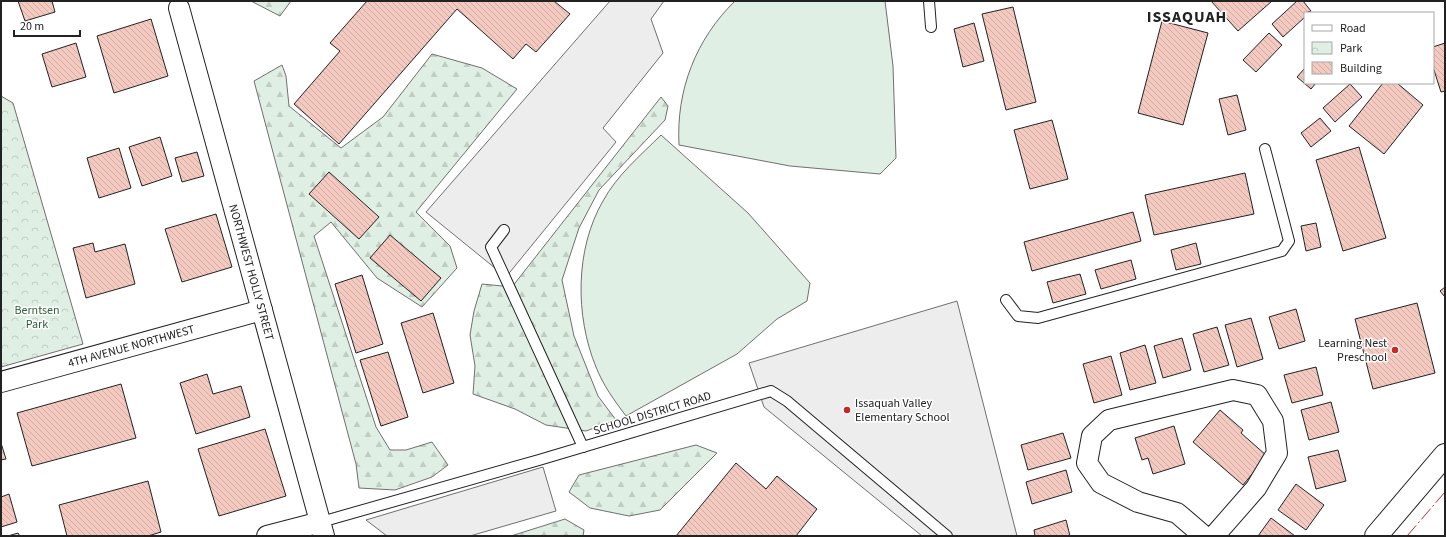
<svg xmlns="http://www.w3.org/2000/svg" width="1446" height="537" viewBox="0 0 1446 537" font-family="'Source Sans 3',sans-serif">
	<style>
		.forest { fill: url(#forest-firs); stroke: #6f6f6f }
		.park { fill: url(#park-crowns); stroke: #6f6f6f }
		.garden { fill: #e0efe3; stroke: #6f6f6f }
		.parking { fill: #ededed; stroke: #6f6f6f }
		.building { fill: url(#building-back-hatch); stroke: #222 }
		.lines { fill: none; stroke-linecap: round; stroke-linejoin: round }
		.service-casing { stroke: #222; stroke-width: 12 }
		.minor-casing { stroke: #222; stroke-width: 22 }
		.tertiary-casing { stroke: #222; stroke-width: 24 }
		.service { stroke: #fff; stroke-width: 10 }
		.minor { stroke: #fff; stroke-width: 20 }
		.tertiary { stroke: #fff; stroke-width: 22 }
		.power { stroke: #c62828; stroke-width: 1; stroke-dasharray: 14 3 2 3; stroke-linecap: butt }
		.poi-dot { fill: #c62828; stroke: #fff; stroke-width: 1.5 }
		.labels { text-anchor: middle; stroke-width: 3; stroke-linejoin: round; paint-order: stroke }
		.street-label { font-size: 12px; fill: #222; stroke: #fff }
		.park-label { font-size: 12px; fill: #2f5e38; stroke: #fff }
		.poi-label { font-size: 12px; fill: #222; stroke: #fff; text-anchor: end }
		.district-label { font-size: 16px; font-weight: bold; letter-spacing: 1px; fill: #222; stroke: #fff }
	</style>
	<defs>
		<pattern id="forest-firs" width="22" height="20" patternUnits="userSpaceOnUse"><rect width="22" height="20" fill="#e0efe3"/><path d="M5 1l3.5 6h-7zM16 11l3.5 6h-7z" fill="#c0cdc2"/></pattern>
		<pattern id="park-crowns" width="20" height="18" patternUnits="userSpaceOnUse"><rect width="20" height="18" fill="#e0efe3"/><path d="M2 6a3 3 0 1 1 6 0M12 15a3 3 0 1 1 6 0" fill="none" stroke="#c0cdc2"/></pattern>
		<pattern id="building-back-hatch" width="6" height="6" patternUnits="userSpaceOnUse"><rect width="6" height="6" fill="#f3c9c0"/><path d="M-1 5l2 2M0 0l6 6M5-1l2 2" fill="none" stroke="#d0aca5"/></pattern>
	</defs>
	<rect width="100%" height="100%" fill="#fff"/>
	<g class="forest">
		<path d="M251 1H291L280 16Z"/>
		<path d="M432 54 482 68 517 89 416 212 450 246 457 268 422 307 377 278 331 222 314 236 376 427 390 450H406L432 442 448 465 432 477 395 490 359 488 356 464 254 81 282 65 286 76 289 106 341 148 383 117Z"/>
		<path d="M661 97 668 106 665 120 599 190 579 228 562 280 574 336 598 396 616 420 586 431 546 425 515 409 473 394 475 366 470 335 474 311 482 284 512 287Z"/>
		<path d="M696 445 717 453 660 510 629 516 590 508 569 492 579 475Z"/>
		<path d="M565 519 584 530 583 536H511Z"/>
	</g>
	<path class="park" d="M1 96 13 103 83 344 1 367Z"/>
	<g class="garden">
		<path d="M735 1H885L893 66 896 158 880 174 790 166 679 145C676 90 696 39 735 1Z"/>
		<path d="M661 135 748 213 810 283 807 301 777 319 737 354 626 416C614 400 603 385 596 367 575 316 575 249 603 201 617 175 640 156 661 135Z"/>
	</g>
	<g class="parking">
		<path d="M610 1H664L651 19 663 53 603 128 616 142 506 277 426 212Z"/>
		<path d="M957 301 1017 536H922L764 407 749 363Z"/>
		<path d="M543 467 556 511 470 536H387L366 520Z"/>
	</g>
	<g class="building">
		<path d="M18 1H52L55 12 25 21Z"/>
		<path d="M367 1H554L570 14 536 52 526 44 513 59 457 9 339 144 294 104 340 51 330 43Z"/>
		<path d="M1211 1H1272L1238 31Z"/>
		<path d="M1297 1H1303L1311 11 1305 13V17L1283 37 1272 24Z"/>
		<path d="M1013 7 1036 102 1006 110 982 14Z"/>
		<path d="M151 19 168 76 114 93 97 36Z"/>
		<path d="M1162 21 1208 33 1183 125 1138 113Z"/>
		<path d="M974 23 984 61 963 67 954 29Z"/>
		<path d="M1269 33 1282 45 1256 72 1243 60Z"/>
		<path d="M76 43 86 77 52 87 42 54Z"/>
		<path d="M1445 43V91L1441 92 1433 67V47Z"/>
		<path d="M1305 68V83H1316L1311 89 1297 77Z"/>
		<path d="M1383 83H1397L1423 105 1384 154 1349 126Z"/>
		<path d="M1350 84 1362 97 1335 122 1323 108Z"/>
		<path d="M1237 95 1246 130 1228 135 1219 99Z"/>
		<path d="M1320 118 1331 131 1311 147 1301 133Z"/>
		<path d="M1052 120 1068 179 1030 189 1014 130Z"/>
		<path d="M160 137 172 176 142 186 129 147Z"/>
		<path d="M1359 147 1386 238 1343 251 1316 160Z"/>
		<path d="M119 148 131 188 99 198 87 158Z"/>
		<path d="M197 152 204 176 182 182 175 158Z"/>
		<path d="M329 172 379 217 359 239 309 194Z"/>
		<path d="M1245 173 1254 214 1154 235 1145 195Z"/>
		<path d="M1133 212 1141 241 1032 271 1024 242Z"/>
		<path d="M216 214 232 267 182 282 165 229Z"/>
		<path d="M1316 223 1321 247 1306 251 1301 226Z"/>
		<path d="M390 235 441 278 421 301 370 258Z"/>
		<path d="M93 243 95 252 125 244 135 284 86 298 73 248Z"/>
		<path d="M1196 243 1201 264 1176 270 1171 250Z"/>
		<path d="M1131 260 1136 279 1101 289 1095 270Z"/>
		<path d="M1080 274 1086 294 1053 303 1047 282Z"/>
		<path d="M362 275 383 344 356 353 335 284Z"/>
		<path d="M1445 287V297L1440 291Z"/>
		<path d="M1417 303 1435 373 1373 389 1355 319Z"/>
		<path d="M1296 309 1305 341 1279 349 1269 317Z"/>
		<path d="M433 313 454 383 423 393 401 323Z"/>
		<path d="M1251 318 1263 359 1237 367 1225 325Z"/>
		<path d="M1217 327 1229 365 1204 372 1193 334Z"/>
		<path d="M1182 338 1191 370 1163 378 1154 346Z"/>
		<path d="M1145 345 1156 383 1130 390 1120 353Z"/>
		<path d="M388 352 408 417 381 426 360 360Z"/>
		<path d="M1111 356 1122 395 1094 403 1083 364Z"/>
		<path d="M1316 367 1323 395 1292 403 1284 375Z"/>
		<path d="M207 374 213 394 241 386 250 417 196 434 180 383Z"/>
		<path d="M121 384 136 438 32 466 17 413Z"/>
		<path d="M1331 402 1339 432 1309 440 1301 410Z"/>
		<path d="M1220 410 1243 430 1241 433 1267 456 1243 485 1193 442Z"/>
		<path d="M1174 426 1185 464 1153 474 1148 458 1142 460 1135 438Z"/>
		<path d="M265 429 286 496 219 516 198 449Z"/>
		<path d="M1063 433 1071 458 1028 470 1021 445Z"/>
		<path d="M1 443 6 459 1 460Z"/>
		<path d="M1338 450 1346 481 1316 489 1308 457Z"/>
		<path d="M736 463 766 489 777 476 817 509 796 536H676Z"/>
		<path d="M1066 470 1072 492 1032 504 1026 482Z"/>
		<path d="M148 481 161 532 148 536H67L59 505Z"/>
		<path d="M1296 484 1324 505 1306 530 1278 510Z"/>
		<path d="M9 494 17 522 1 527V497Z"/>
		<path d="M1271 518 1295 536H1258Z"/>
		<path d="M1066 520 1070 536H1035L1034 530Z"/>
		<path d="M18 533 20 536H8Z"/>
	</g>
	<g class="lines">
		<defs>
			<g id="service">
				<path d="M929 1 931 27"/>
				<path d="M504 230 491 247 583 447"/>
				<path d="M1006 300 1018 316 1038 318 1282 251 1289 241 1265 149"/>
				<path d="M321 522 539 460 771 391 787 401 947 536"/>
			</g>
			<g id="minor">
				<path id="s1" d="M179 8 324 536"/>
				<path id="s2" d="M1 382 262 310"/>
				<path d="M267 536 321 522"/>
				<path d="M1204 536 1177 513 1138 502 1101 483 1087 463 1092 436 1109 420 1233 390 1257 395 1273 421 1277 453 1256 488 1214 536"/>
			</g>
			<path id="tertiary" d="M1376 536 1445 455"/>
		</defs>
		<use href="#service" class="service-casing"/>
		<use href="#minor" class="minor-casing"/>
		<use href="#tertiary" class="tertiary-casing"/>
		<use href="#service" class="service"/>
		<use href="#minor" class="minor"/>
		<use href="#tertiary" class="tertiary"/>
		<path class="power" d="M1407 536 1445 492"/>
	</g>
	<g class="poi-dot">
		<circle cx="1395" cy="350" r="4"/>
		<circle cx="847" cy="410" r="4"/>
	</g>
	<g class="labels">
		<g class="street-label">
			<text dy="4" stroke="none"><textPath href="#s1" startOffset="274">NORTHWEST HOLLY STREET</textPath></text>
			<text dy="4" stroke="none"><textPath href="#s2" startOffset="135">4TH AVENUE NORTHWEST</textPath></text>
			<text transform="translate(652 413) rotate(-17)" y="4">SCHOOL DISTRICT ROAD</text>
		</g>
		<g class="park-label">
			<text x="37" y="314">Berntsen<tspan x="37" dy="14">Park</tspan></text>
		</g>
		<g class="poi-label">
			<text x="1387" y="347">Learning Nest<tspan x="1387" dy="14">Preschool</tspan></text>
			<text x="855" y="407" text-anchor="start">Issaquah Valley<tspan x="855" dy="14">Elementary School</tspan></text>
		</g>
		<g class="district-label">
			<text x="1187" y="22">ISSAQUAH</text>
		</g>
	</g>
	<rect width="1446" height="537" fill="none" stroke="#222222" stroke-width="4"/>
	<rect x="1304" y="12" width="130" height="72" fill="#ffffff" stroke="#a7a7a7"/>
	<rect x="1312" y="25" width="20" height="6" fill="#ffffff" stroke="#a7a7a7"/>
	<text x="1340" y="32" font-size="12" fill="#222222">Road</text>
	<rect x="1312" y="42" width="20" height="12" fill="url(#park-crowns)" stroke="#a7a7a7"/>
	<text x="1340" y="52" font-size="12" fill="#222222">Park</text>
	<rect x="1312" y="62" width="20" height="12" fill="url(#building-back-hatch)" stroke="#a7a7a7"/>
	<text x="1340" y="72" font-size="12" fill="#222222">Building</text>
	<path d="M14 30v6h66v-6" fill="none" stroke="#222222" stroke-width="2"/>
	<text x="20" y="30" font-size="12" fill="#222222" stroke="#ffffff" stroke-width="3" paint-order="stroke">20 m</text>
</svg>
